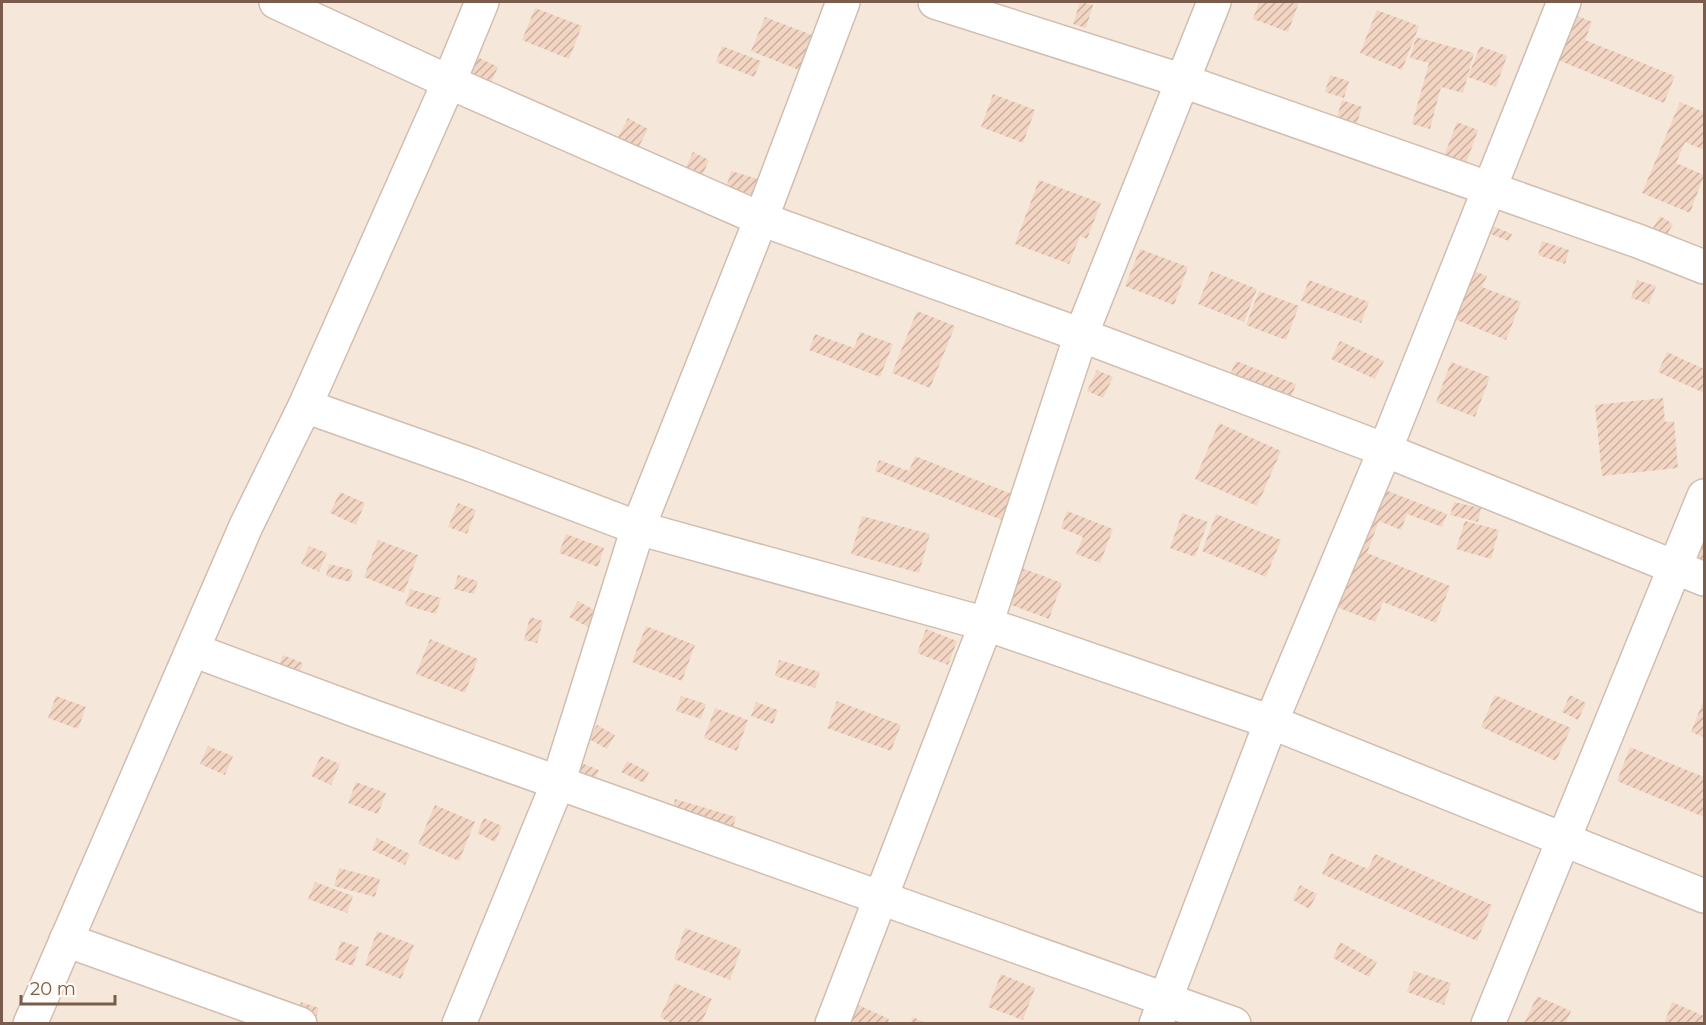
<svg xmlns="http://www.w3.org/2000/svg" width="1706" height="1025" viewBox="0 0 1706 1025" font-family="Montserrat,sans-serif">
	<style>
		.residential { fill: #f5e8da }
		.building { fill: url(#building-hatch) }
		.lines { fill: none; stroke-linecap: round; stroke-linejoin: round }
		.minor-casing { stroke: #d1beb0; stroke-width: 36 }
		.minor { stroke: #fff; stroke-width: 33 }
	</style>
	<defs>
		<pattern id="building-hatch" width="6" height="6" patternUnits="userSpaceOnUse" patternTransform="scale(1.5)"><rect width="6" height="6" fill="#f3d5c3"/><path d="M-1 1l2-2M0 6l6-6M5 7l2-2" fill="none" stroke="#cab0a1"/></pattern>
	</defs>
	<rect width="100%" height="100%" fill="#fdf6ec"/>
	<rect class="residential" x="2" y="2" width="1702" height="1021"/>
	<g class="building">
		<path d="M1080 2 1093 5 1086 28 1073 24Z"/>
		<path d="M1259 2H1299L1288 32 1253 19Z"/>
		<path d="M535 8 582 26 569 59 522 40Z"/>
		<path d="M1377 10 1419 26 1402 70 1360 53Z"/>
		<path d="M1566 11 1592 22 1585 40 1675 76 1664 103 1548 56Z"/>
		<path d="M765 17 812 35 799 70 751 51Z"/>
		<path d="M1416 37 1474 53 1463 93 1441 87 1430 129 1412 124 1429 63 1410 58Z"/>
		<path d="M722 46 761 61 754 77 716 62Z"/>
		<path d="M1480 46 1507 56 1496 87 1468 77Z"/>
		<path d="M465 51 498 67 486 93 453 78Z"/>
		<path d="M1330 75 1349 81 1344 98 1325 92Z"/>
		<path d="M993 94 1035 110 1023 143 981 127Z"/>
		<path d="M1342 100 1362 107 1354 133 1334 127Z"/>
		<path d="M1680 102 1704 112V150L1685 142 1676 163 1704 175 1690 213 1642 193Z"/>
		<path d="M628 118 648 129 636 152 616 141Z"/>
		<path d="M1457 122 1478 130 1464 169 1442 161Z"/>
		<path d="M693 152 709 160 702 176 685 169Z"/>
		<path d="M731 171 758 179 754 195 726 188Z"/>
		<path d="M1039 180 1101 203 1087 239 1080 236 1069 264 1015 244Z"/>
		<path d="M1660 216 1673 224 1662 243 1649 235Z"/>
		<path d="M1488 224 1512 234 1509 241 1485 232Z"/>
		<path d="M1542 241 1569 250 1565 264 1538 255Z"/>
		<path d="M1140 249 1188 267 1174 305 1125 286Z"/>
		<path d="M1467 268 1487 276 1482 287 1521 302 1506 340 1447 316Z"/>
		<path d="M1211 271 1257 289 1244 322 1198 304Z"/>
		<path d="M1309 280 1369 302 1361 323 1301 301Z"/>
		<path d="M1637 280 1656 286 1649 304 1631 298Z"/>
		<path d="M1259 291 1299 306 1286 340 1246 325Z"/>
		<path d="M917 311 955 326 930 388 892 373Z"/>
		<path d="M860 332 893 344 880 377 809 350 815 334 854 348Z"/>
		<path d="M1340 341 1384 361 1375 379 1331 359Z"/>
		<path d="M1667 352 1704 369V393L1658 372Z"/>
		<path d="M1236 361 1296 384 1290 401 1229 377Z"/>
		<path d="M1451 362 1490 377 1475 417 1436 402Z"/>
		<path d="M1097 370 1113 377 1103 398 1087 391Z"/>
		<path d="M1663 398 1665 422 1674 421 1678 468 1602 476 1595 405Z"/>
		<path d="M1219 423 1281 451 1257 506 1195 479Z"/>
		<path d="M915 456 1012 494 1002 520 875 471 879 460 909 471Z"/>
		<path d="M1375 486 1447 514 1442 527 1407 514 1401 530 1379 521 1367 553 1450 586 1436 623 1383 602 1375 622 1329 604Z"/>
		<path d="M340 492 365 503 356 525 330 513Z"/>
		<path d="M1454 502 1481 508 1478 522 1450 515Z"/>
		<path d="M458 503 476 510 467 534 448 527Z"/>
		<path d="M1067 511 1113 529 1100 563 1076 554 1083 537 1061 528Z"/>
		<path d="M1704 512V570L1685 562Z"/>
		<path d="M1182 513 1208 522 1195 557 1170 548Z"/>
		<path d="M1216 514 1281 540 1266 577 1202 551Z"/>
		<path d="M862 516 930 534 919 573 851 554Z"/>
		<path d="M1465 521 1499 530 1491 559 1456 549Z"/>
		<path d="M566 534 604 548 598 567 559 553Z"/>
		<path d="M378 540 418 555 404 593 364 577Z"/>
		<path d="M309 546 327 553 319 572 301 564Z"/>
		<path d="M329 564 353 570 350 582 326 576Z"/>
		<path d="M1019 567 1062 583 1049 619 1006 603Z"/>
		<path d="M458 575 478 581 474 594 454 589Z"/>
		<path d="M410 589 441 598 436 614 405 605Z"/>
		<path d="M578 601 596 611 588 627 569 617Z"/>
		<path d="M530 617 543 621 537 643 524 640Z"/>
		<path d="M646 626 695 645 682 681 632 662Z"/>
		<path d="M926 629 957 641 948 665 917 653Z"/>
		<path d="M430 639 478 659 465 693 416 674Z"/>
		<path d="M283 655 303 663 295 684 275 676Z"/>
		<path d="M779 660 820 672 815 688 775 676Z"/>
		<path d="M1495 695 1571 728 1556 761 1481 727Z"/>
		<path d="M1570 695 1586 703 1578 720 1562 712Z"/>
		<path d="M56 696 86 707 78 729 48 718Z"/>
		<path d="M681 696 706 704 701 719 676 711Z"/>
		<path d="M1704 699V737L1691 732Z"/>
		<path d="M837 701 901 725 891 751 827 728Z"/>
		<path d="M756 702 778 710 773 724 751 716Z"/>
		<path d="M715 708 748 720 737 751 704 738Z"/>
		<path d="M597 725 615 735 607 749 589 739Z"/>
		<path d="M208 746 233 756 225 775 200 764Z"/>
		<path d="M1630 747 1704 777V817L1617 781Z"/>
		<path d="M321 756 340 764 331 785 311 776Z"/>
		<path d="M571 759 599 770 591 786 564 775Z"/>
		<path d="M627 761 649 772 644 783 621 772Z"/>
		<path d="M356 782 386 793 378 814 348 803Z"/>
		<path d="M675 799 736 817 731 834 671 815Z"/>
		<path d="M435 805 475 822 459 861 418 844Z"/>
		<path d="M484 818 502 826 495 842 477 833Z"/>
		<path d="M377 838 410 854 405 865 372 850Z"/>
		<path d="M1331 853 1368 869 1375 854 1492 905 1477 941 1322 874Z"/>
		<path d="M339 868 380 879 375 897 334 886Z"/>
		<path d="M315 882 353 896 347 913 308 899Z"/>
		<path d="M1300 885 1317 894 1309 909 1293 900Z"/>
		<path d="M685 928 741 949 730 980 674 959Z"/>
		<path d="M377 931 414 945 401 979 365 965Z"/>
		<path d="M341 941 359 947 353 966 335 960Z"/>
		<path d="M1340 942 1377 962 1369 977 1333 958Z"/>
		<path d="M1414 971 1451 983 1444 1005 1407 992Z"/>
		<path d="M1001 974 1035 988 1023 1020 988 1007Z"/>
		<path d="M675 983 712 999 701 1024H673L660 1017Z"/>
		<path d="M1537 996 1571 1011 1565 1024H1524Z"/>
		<path d="M301 1002 319 1008 314 1024 295 1021Z"/>
		<path d="M1672 1002 1704 1016V1024H1664Z"/>
		<path d="M854 1003 889 1019 887 1024H845Z"/>
		<path d="M913 1017 927 1024H910Z"/>
	</g>
	<g class="lines">
		<defs>
			<g id="minor">
				<path d="M276 2 449 82 761 219 1081 335 1385 450 1704 579"/>
				<path d="M935 2 1183 81 1638 241 1704 267"/>
				<path d="M305 406 472 465 638 528 986 624 1271 722 1704 896"/>
				<path d="M193 650 374 717 1234 1024"/>
				<path d="M66 940 300 1024"/>
				<path d="M30 1024 246 526 305 406 449 82 482 2"/>
				<path d="M459 1024 558 783 638 528 761 219 843 2"/>
				<path d="M832 1024 986 624 1081 335 1214 2"/>
				<path d="M1156 1024 1271 722 1385 450 1564 2"/>
				<path d="M1488 1024 1704 496"/>
			</g>
		</defs>
		<use href="#minor" class="minor-casing"/>
		<use href="#minor" class="minor"/>
	</g>
	<rect width="1706" height="1025" fill="none" stroke="#7a5c4d" stroke-width="6"/>
	<path d="M21 995v9h94v-9" fill="none" stroke="#7a5c4d" stroke-width="3"/>
	<text x="30" y="995" font-size="18" fill="#7a5c4d" stroke="#fffaf3" stroke-width="4.5" paint-order="stroke">20 m</text>
</svg>
